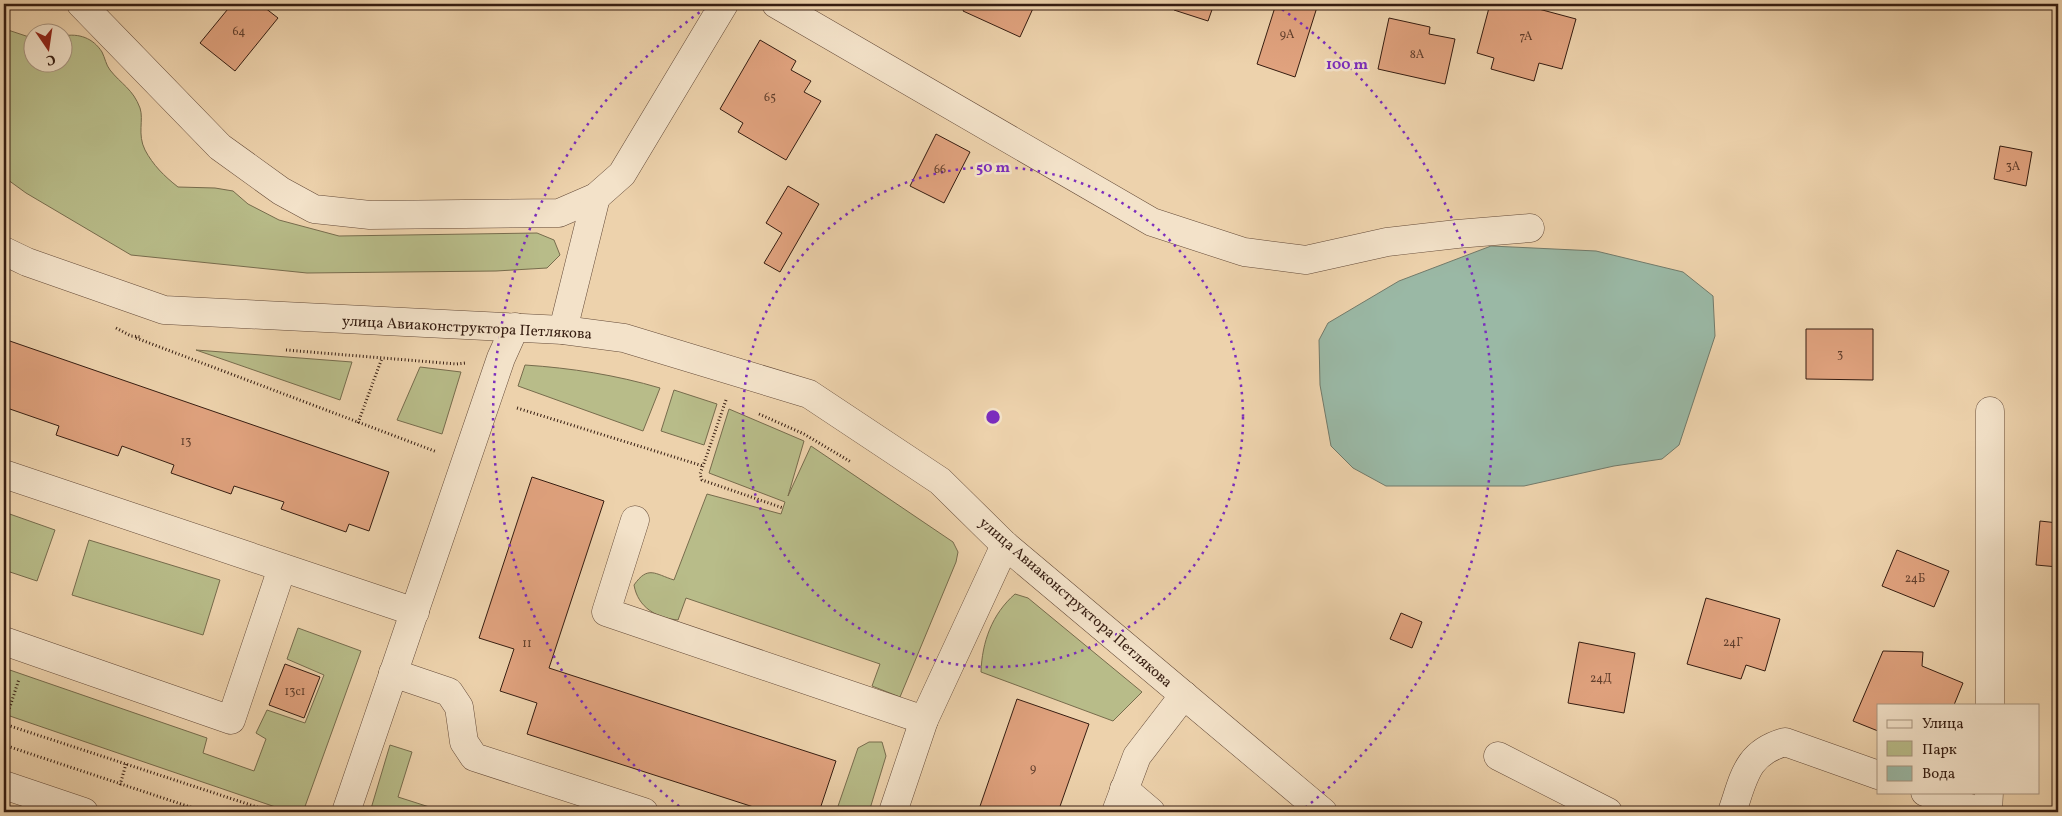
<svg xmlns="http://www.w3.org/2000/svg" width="2062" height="816" viewBox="0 0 2062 816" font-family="Vollkorn,serif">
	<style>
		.green { fill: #b8bc89; stroke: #776c4d }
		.water { fill: #9ab8a5; stroke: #727a6a }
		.building { fill: #e0a27e; stroke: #361d11 }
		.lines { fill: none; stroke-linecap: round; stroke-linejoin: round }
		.minor-casing { stroke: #644a38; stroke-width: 29 }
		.path { stroke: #361d11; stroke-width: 3; stroke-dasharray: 1 2.5; stroke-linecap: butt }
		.minor { stroke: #f3e2c9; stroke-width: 28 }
		.ring { fill: none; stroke: #7b2cbf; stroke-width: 2.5; stroke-dasharray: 2.5 5 }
		.labels { text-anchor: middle; stroke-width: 5; stroke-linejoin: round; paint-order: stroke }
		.number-label { font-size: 12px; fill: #603e2c }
		.street-label { font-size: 15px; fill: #361d11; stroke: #f3e2c9 }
		.centre { fill: #7b2cbf; stroke: #f3e2c9; stroke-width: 2.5 }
		.ring-label { font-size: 15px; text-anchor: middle; font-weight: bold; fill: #7b2cbf; stroke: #f3e2c9; stroke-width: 5; stroke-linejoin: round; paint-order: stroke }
	</style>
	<rect width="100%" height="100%" fill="#edd2ac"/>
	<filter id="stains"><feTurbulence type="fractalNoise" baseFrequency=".004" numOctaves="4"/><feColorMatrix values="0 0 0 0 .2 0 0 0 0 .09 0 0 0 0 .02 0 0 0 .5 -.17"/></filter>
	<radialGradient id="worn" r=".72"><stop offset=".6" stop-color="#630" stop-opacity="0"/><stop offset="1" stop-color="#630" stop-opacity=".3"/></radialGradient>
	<g class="green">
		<path d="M4 25 8 30 32 38V62H62L63 36C79 33 93 38 102 52 105 58 106 65 110 70 121 84 133 89 140 108 144 120 137 134 145 150 153 165 164 176 178 187L215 188 233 191 248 204 279 220 339 236 537 233 554 240 560 255 547 268 496 271 307 273 131 255 26 193 4 177Z"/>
		<path d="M196 350 352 362 340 400Z"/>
		<path d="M525 365C571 368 616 375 660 388L643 431 518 386Z"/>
		<path d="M420 367 461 372 442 434 397 420Z"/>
		<path d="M674 390 717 404 704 445 661 431Z"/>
		<path d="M729 409 804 441 788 496 811 446 953 542 958 552 956 562 900 697 872 686 880 664 686 598 678 620C657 618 638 608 634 585 648 565 655 574 674 580L707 494 781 514 785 502 709 473Z"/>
		<path d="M4 512 55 530 37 581 4 570Z"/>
		<path d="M89 540 220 580 203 635 72 595Z"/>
		<path d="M1015 594 1028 598 1142 692 1113 721 981 672C982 642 992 614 1015 594Z"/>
		<path d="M298 628 361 651 303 812H290L4 714V668L207 738 203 753 254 771 266 739 256 733 267 710 305 723 324 675 287 659Z"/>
		<path d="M869 742H882L886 756 869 812H836L858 748Z"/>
		<path d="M390 745 412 752 398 797 445 812H370Z"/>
	</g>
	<path class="water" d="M1491 246 1596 251 1683 272 1713 296 1715 336 1679 445 1662 459 1614 466 1524 486H1386L1353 468 1331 446 1320 385 1319 340 1328 323 1399 281Z"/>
	<g class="building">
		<path d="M232 4H260L278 18 235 71 200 43Z"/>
		<path d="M966 4H1035L1020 37 963 11Z"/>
		<path d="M1176 4H1214L1208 21 1174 10Z"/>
		<path d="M1276 4H1318L1295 77 1257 64Z"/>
		<path d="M1490 4H1520L1576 19 1562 69 1539 63 1534 81 1491 69 1494 58 1477 53Z"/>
		<path d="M1389 18 1430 27 1429 34 1455 39 1445 84 1378 69Z"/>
		<path d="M760 40 796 61 791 70 811 81 804 92 821 101 786 160 738 132 743 123 720 109Z"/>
		<path d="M936 134 970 152 944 203 910 186Z"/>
		<path d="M2000 146 2032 152 2026 186 1994 179Z"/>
		<path d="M788 186 819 204 780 272 764 263 782 233 766 223Z"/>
		<path d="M1806 329H1873V380L1806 379Z"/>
		<path d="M4 339 389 472 369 531 349 524 346 532 281 509 284 502 234 486 231 494 171 473 174 465 122 446 118 456 56 435 59 426 7 408 4 417Z"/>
		<path d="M532 477 604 501 549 668 836 761 819 812H769L527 734 537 703 500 691 514 649 479 638Z"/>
		<path d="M2040 521 2058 523V567L2036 565Z"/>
		<path d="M1897 550 1949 571 1934 607 1882 586Z"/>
		<path d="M1706 598 1780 619 1765 671 1746 665 1741 679 1687 664Z"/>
		<path d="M1401 613 1422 622 1412 648 1390 639Z"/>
		<path d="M1579 642 1635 653 1624 713 1568 703Z"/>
		<path d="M1883 651 1923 652 1922 666 1963 683 1954 705H1878V731L1853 721Z"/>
		<path d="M285 664 320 677 304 718 269 705Z"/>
		<path d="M1017 699 1089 724 1058 812H978Z"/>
	</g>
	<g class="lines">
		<defs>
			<g id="minor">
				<path d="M81 4 220 147 281 191 314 209 370 215 559 213 596 197 622 174 724 4"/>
				<path d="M776 4 1152 222 1244 252 1306 260 1387 242 1457 234 1530 228"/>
				<path d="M4 251 27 262 164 310 563 330 624 338 809 394 940 481 1005 545 1323 812"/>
				<path d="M563 330 596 197"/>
				<path d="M4 474 415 612"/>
				<path d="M635 520 606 612 924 720"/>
				<path d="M4 641 231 720 282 568"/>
				<path d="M393 673 449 692 459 707 464 742 474 757 644 812"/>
				<path d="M1990 705V411"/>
				<path d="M1498 756 1608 812"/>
				<path d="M4 785 84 812"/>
				<path d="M1124 789 1151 812"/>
				<path d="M1925 792 1980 812"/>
				<path d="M346 812 501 358 515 327"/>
				<path d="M893 812 924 720 1005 545"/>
				<path d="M1116 812 1137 756 1184 695"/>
				<path d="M1732 812C1744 778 1746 753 1785 742L1878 775"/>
				<path d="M1988 812 1989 792"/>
			</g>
		</defs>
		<use href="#minor" class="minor-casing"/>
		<g class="path">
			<path d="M116 328 131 336 142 337"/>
			<path d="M136 338 437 452"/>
			<path d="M286 350 456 364 466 363"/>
			<path d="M726 400 703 466 700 474 702 480 783 508"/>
			<path d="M517 408 703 466"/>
			<path d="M759 414 804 434 851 462"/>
			<path d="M358 423 382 358"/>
			<path d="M4 724 272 812"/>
			<path d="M4 725 19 679"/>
			<path d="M4 745 205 812"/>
			<path d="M120 785 126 764"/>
		</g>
		<use href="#minor" class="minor"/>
	</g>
	<g class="ring">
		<circle cx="993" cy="417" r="250"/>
		<path d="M685 811A500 500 0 0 1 710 5M1276 5A500 500 0 0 1 1301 811"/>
	</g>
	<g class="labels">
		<g class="number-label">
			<text x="239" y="35">64</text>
			<text x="1287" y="38">9А</text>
			<text x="1526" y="40">7А</text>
			<text x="1417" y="58">8А</text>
			<text x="770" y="101">65</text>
			<text x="2013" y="170">3А</text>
			<text x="940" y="173">66</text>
			<text x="1840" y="358">3</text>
			<text x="186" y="445">13</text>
			<text x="1915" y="582">24Б</text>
			<text x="1733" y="646">24Г</text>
			<text x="527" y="647">11</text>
			<text x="1601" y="682">24Д</text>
			<text x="295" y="695">13с1</text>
			<text x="1033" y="772">9</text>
		</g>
		<g class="street-label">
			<text transform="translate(467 327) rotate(3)" y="5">улица Авиаконструктора Петлякова</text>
			<text transform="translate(1076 602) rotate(41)" y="5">улица Авиаконструктора Петлякова</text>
		</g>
	</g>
	<circle cx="993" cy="417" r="8" class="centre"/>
	<g class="ring-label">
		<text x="1347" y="69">100 m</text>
		<text x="993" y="172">50 m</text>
	</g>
	<rect width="2062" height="816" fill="none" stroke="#edd2ac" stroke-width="20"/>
	<rect x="5" y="5" width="2052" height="806" fill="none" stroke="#361d11" stroke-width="2.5"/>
	<rect x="10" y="10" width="2042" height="796" fill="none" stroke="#361d11"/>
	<rect x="1877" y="704" width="162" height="90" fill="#f3e2c9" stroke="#a7937f"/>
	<rect x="1887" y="720" width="25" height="8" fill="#f3e2c9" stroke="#a7937f"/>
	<text x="1922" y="728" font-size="15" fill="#361d11">Улица</text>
	<rect x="1887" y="741" width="25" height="15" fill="#b8bc89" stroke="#a7937f"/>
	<text x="1922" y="754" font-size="15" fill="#361d11">Парк</text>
	<rect x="1887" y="766" width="25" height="15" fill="#9ab8a5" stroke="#a7937f"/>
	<text x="1922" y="778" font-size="15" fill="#361d11">Вода</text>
	<g transform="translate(48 48) rotate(167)"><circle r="24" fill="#f3e2c9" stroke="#a7937f"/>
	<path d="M0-4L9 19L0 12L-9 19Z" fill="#8f2418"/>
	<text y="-8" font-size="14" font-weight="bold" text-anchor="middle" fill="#361d11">С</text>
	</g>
	<rect width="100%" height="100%" filter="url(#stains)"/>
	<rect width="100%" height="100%" fill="url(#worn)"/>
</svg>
